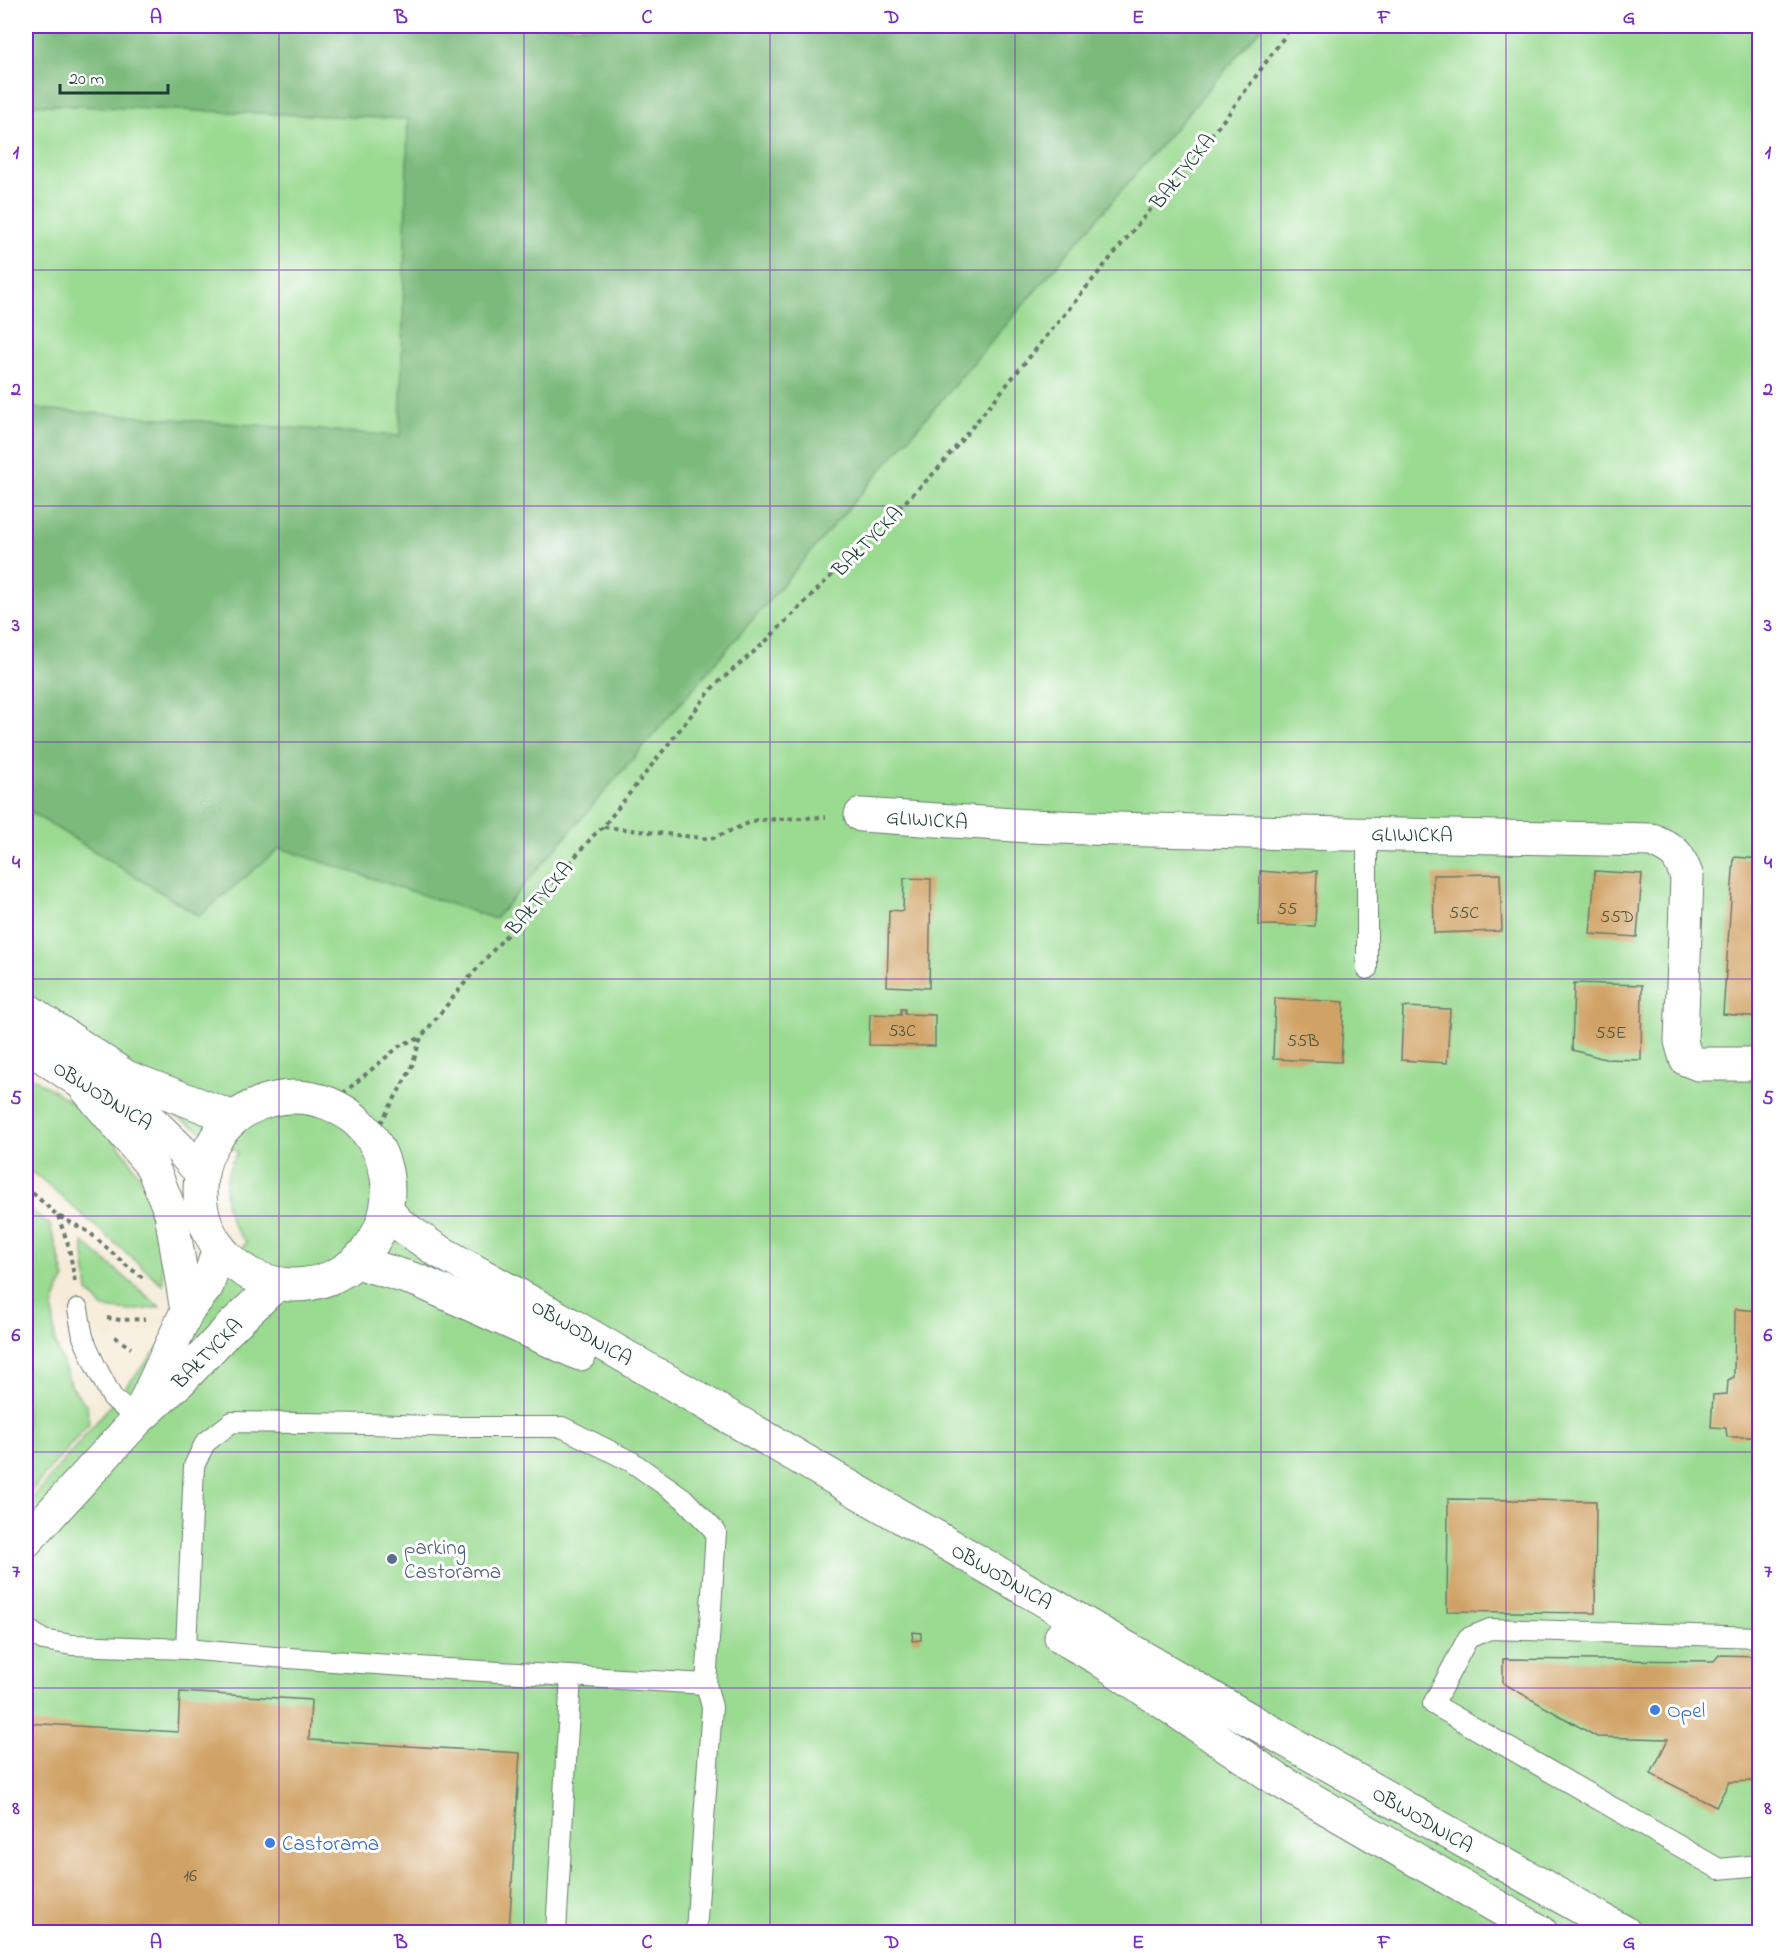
<svg xmlns="http://www.w3.org/2000/svg" width="1785" height="1958" viewBox="0 0 1785 1958" font-family="'Indie Flower',sans-serif">
	<style>
		.green { fill: #9ada91; stroke: #5c8c62; stroke-width: 1.5 }
		.forest { fill: #7bba7b; stroke: #4d7c58; stroke-width: 1.5 }
		.building { fill: #d0a265 }
		.lines { fill: none; stroke-linecap: round; stroke-linejoin: round }
		.lane-casing { stroke: #6a7a6d; stroke-width: 22 }
		.street-casing { stroke: #6a7a6d; stroke-width: 35 }
		.highway-casing { stroke: #6a7a6d; stroke-width: 35 }
		.path { stroke: #6a7a6d; stroke-width: 4; stroke-dasharray: 4.5 4.5; stroke-linecap: butt }
		.lane { stroke: #fff; stroke-width: 20 }
		.street { stroke: #fff; stroke-width: 33 }
		.highway { stroke: #fff; stroke-width: 33 }
		.grid { fill: none; stroke: #7b2cbf; stroke-width: 1.5; stroke-opacity: 0.55 }
		.service-dot { fill: #5c6f8a; stroke: #fff; stroke-width: 2 }
		.shop-dot { fill: #3f7fe0; stroke: #fff; stroke-width: 2 }
		.labels { text-anchor: middle; stroke-width: 6; stroke-linejoin: round; paint-order: stroke }
		.number-label { font-size: 18px; fill: #4b5640 }
		.street-label { font-size: 21px; fill: #1f3d34; stroke: #fff }
		.service-label { font-size: 21px; fill: #4e5e75; stroke: #fff; text-anchor: start }
		.shop-label { font-size: 21px; fill: #366cbe; stroke: #fff; text-anchor: start }
		.neatline { fill: none; stroke: #7b2cbf; stroke-width: 2 }
		.grid-label { font-size: 20px; text-anchor: middle; font-weight: bold; fill: #7b2cbf }
	</style>
	<rect width="100%" height="100%" fill="#fff"/>
	<filter id="ink" filterUnits="userSpaceOnUse"><feTurbulence type="fractalNoise" baseFrequency=".0167" numOctaves="2"/><feDisplacementMap in="SourceGraphic" scale="12" xChannelSelector="R" yChannelSelector="G"/><feConvolveMatrix kernelMatrix="1 2 1 2 8 2 1 2 1" color-interpolation-filters="sRGB"/></filter>
	<filter id="wash" filterUnits="userSpaceOnUse"><feTurbulence type="fractalNoise" baseFrequency=".008" numOctaves="4" result="noise"/><feDisplacementMap in="SourceGraphic" scale="24" xChannelSelector="R" yChannelSelector="G"/><feGaussianBlur stdDeviation="1.35" result="paint"/><feColorMatrix in="noise" values="0 0 0 0 0 0 0 0 0 0 0 0 0 0 0 0 0 1.4 0 .05"/><feComposite in="paint" operator="in"/></filter>
	<g filter="url(#wash)">
		<rect width="100%" height="100%" fill="#f5ebd7"/>
		<g class="green">
			<path d="M26 26H1759V1932H26V1506L247 1242C221 1220 219 1178 238 1152L26 1030Z"/>
			<path d="M26 1073C42 1084 60 1094 76 1106 141 1154 161 1206 163 1285L38 1176 26 1169Z"/>
			<path d="M26 1206 50 1225 65 1279 59 1289 53 1308 55 1343 72 1387 87 1406 89 1423 26 1497Z"/>
			<path d="M83 1242 160 1307 130 1311 104 1308 88 1292Z"/>
		</g>
		<path class="forest" d="M26 26H1263L495 919 280 848 199 916 26 809V408L400 436 408 119 26 104Z"/>
		<g id="blocks">
			<g class="building">
				<path d="M1734 857 1760 859V1017L1723 1014Z"/>
				<path d="M1260 871 1285 873 1317 871 1315 926 1259 925Z"/>
				<path d="M1595 871 1642 874 1637 937 1590 934Z"/>
				<path d="M1500 874 1502 931 1434 933 1433 875Z"/>
				<path d="M904 878 931 879 929 988 887 986 889 910 903 911Z"/>
				<path d="M1574 983 1642 985 1641 1060 1605 1059 1572 1050Z"/>
				<path d="M1275 998 1344 1002 1341 1062 1273 1059Z"/>
				<path d="M1403 1007 1450 1009 1447 1063 1401 1060Z"/>
				<path d="M901 1009H905V1014L935 1015V1046L869 1045 870 1014 901 1015Z"/>
				<path d="M1735 1309 1760 1311V1437H1727L1726 1428 1711 1427 1713 1395 1727 1394 1728 1380 1734 1377Z"/>
				<path d="M1448 1499 1596 1501 1595 1613 1447 1611Z"/>
				<path d="M913 1632 921 1633V1640L912 1641Z"/>
				<path d="M1719 1655 1760 1656V1782L1757 1781 1729 1782 1716 1807 1651 1774 1668 1739 1597 1737 1503 1683V1659L1714 1661Z"/>
				<path d="M180 1692 311 1700 309 1740 520 1753 509 1932H26V1723L178 1732Z"/>
			</g>
		</g>
	</g>
	<g filter="url(#ink)">
		<use href="#blocks" fill-opacity="0" stroke="#6a7a6d" stroke-width="1.5"/>
		<g class="lines">
			<defs>
				<g id="lane">
					<path d="M1367 833V969"/>
					<path d="M78 1309 83 1337 95 1365 112 1397 137 1420"/>
					<path d="M26 1628 43 1640 72 1645 186 1649 274 1657 448 1669 706 1684 716 1532 683 1498 632 1462 562 1427H456L370 1424 232 1422 205 1443 194 1466 186 1649"/>
					<path d="M1760 1637 1490 1629 1468 1638 1433 1704 1719 1869 1760 1865"/>
					<path d="M556 1932 571 1676"/>
					<path d="M696 1932 712 1707 706 1684"/>
				</g>
				<g id="street">
					<path d="M861 815 1029 826 1148 830 1652 840C1675 851 1678 852 1687 877L1681 1041 1686 1059 1698 1064H1760"/>
					<path d="M141 1411 187 1311 207 1286 219 1248"/>
					<path d="M26 1541 137 1420 181 1380 228 1330 276 1284"/>
				</g>
				<g id="highway">
					<path d="M26 1009 126 1077 234 1118"/>
					<path d="M26 1045 82 1083 150 1120 180 1149 202 1174"/>
					<path d="M82 1083 152 1166 171 1213 187 1311"/>
					<circle cx="294" cy="1191" r="94"/>
					<path d="M387 1211 399 1224 435 1249 580 1330 1252 1721 1624 1932"/>
					<path d="M357 1262 419 1281 580 1354"/>
					<path d="M1061 1637 1098 1658 1278 1780 1541 1932"/>
				</g>
			</defs>
			<use href="#lane" class="lane-casing"/>
			<use href="#street" class="street-casing"/>
			<use href="#highway" class="highway-casing"/>
			<g class="path">
				<path d="M604 827 711 839 756 820 826 817"/>
				<path d="M329 1105 402 1044 421 1038"/>
				<path d="M372 1139 411 1069 421 1037 468 979 594 835 603 827 715 685 763 644 937 470 1230 112 1292 26"/>
				<path d="M26 1187 58 1216 89 1232 127 1266 146 1280"/>
				<path d="M58 1216 69 1247 75 1282"/>
				<path d="M107 1318 121 1320 145 1319"/>
				<path d="M115 1337 131 1348"/>
			</g>
			<use href="#lane" class="lane"/>
			<use href="#street" class="street"/>
			<use href="#highway" class="highway"/>
		</g>
	</g>
	<path class="grid" d="M279 26V1932M524 26V1932M770 26V1932M1015 26V1932M1261 26V1932M1506 26V1932M26 270H1760M26 506H1760M26 742H1760M26 979H1760M26 1216H1760M26 1452H1760M26 1688H1760"/>
	<circle class="service-dot" cx="392" cy="1559" r="6"/>
	<g class="shop-dot">
		<circle cx="1655" cy="1710" r="6"/>
		<circle cx="270" cy="1843" r="6"/>
	</g>
	<g class="labels">
		<g class="number-label">
			<text x="1287" y="914">55</text>
			<text x="1464" y="918">55C</text>
			<text x="1617" y="922">55D</text>
			<text x="902" y="1036">53C</text>
			<text x="1611" y="1038">55E</text>
			<text x="1303" y="1046">55B</text>
			<text x="190" y="1881">16</text>
		</g>
		<g class="street-label">
			<text transform="translate(1182 171) rotate(-51)" y="7">BAŁTYCKA</text>
			<text transform="translate(867 541) rotate(-45)" y="7">BAŁTYCKA</text>
			<text transform="translate(927 819) rotate(4)" y="7">GLIWICKA</text>
			<text transform="translate(1412 834) rotate(1)" y="7">GLIWICKA</text>
			<text transform="translate(539 898) rotate(-49)" y="7">BAŁTYCKA</text>
			<text transform="translate(103 1095) rotate(32)" y="7">OBWODNICA</text>
			<text transform="translate(582 1332) rotate(30)" y="7">OBWODNICA</text>
			<text transform="translate(207 1353) rotate(-45)" y="7">BAŁTYCKA</text>
			<text transform="translate(1002 1576) rotate(30)" y="7">OBWODNICA</text>
			<text transform="translate(1423 1819) rotate(30)" y="7">OBWODNICA</text>
		</g>
		<g class="service-label">
			<text x="404" y="1554">parking<tspan x="404" dy="24">Castorama</tspan></text>
		</g>
		<g class="shop-label">
			<text x="1667" y="1717">Opel</text>
			<text x="282" y="1850">Castorama</text>
		</g>
	</g>
	<rect width="1785" height="1958" fill="none" stroke="#fff" stroke-width="66"/>
	<path d="M60 84v9h108v-9" fill="none" stroke="#1f3d34" stroke-width="3"/>
	<text x="69" y="84" font-size="18" fill="#1f3d34" stroke="#ffffff" stroke-width="4.5" paint-order="stroke">20 m</text>
	<rect x="33" y="33" width="1719" height="1892" class="neatline"/>
	<g class="grid-label">
		<text x="156" y="23">A</text>
		<text x="401" y="23">B</text>
		<text x="647" y="23">C</text>
		<text x="892" y="23">D</text>
		<text x="1138" y="23">E</text>
		<text x="1384" y="23">F</text>
		<text x="1629" y="23">G</text>
		<text x="16" y="158">1</text>
		<text x="1768" y="158">1</text>
		<text x="16" y="395">2</text>
		<text x="1768" y="395">2</text>
		<text x="16" y="631">3</text>
		<text x="1768" y="631">3</text>
		<text x="16" y="868">4</text>
		<text x="1768" y="868">4</text>
		<text x="16" y="1104">5</text>
		<text x="1768" y="1104">5</text>
		<text x="16" y="1341">6</text>
		<text x="1768" y="1341">6</text>
		<text x="16" y="1577">7</text>
		<text x="1768" y="1577">7</text>
		<text x="16" y="1814">8</text>
		<text x="1768" y="1814">8</text>
		<text x="156" y="1948">A</text>
		<text x="401" y="1948">B</text>
		<text x="647" y="1948">C</text>
		<text x="892" y="1948">D</text>
		<text x="1138" y="1948">E</text>
		<text x="1384" y="1948">F</text>
		<text x="1629" y="1948">G</text>
	</g>
</svg>
